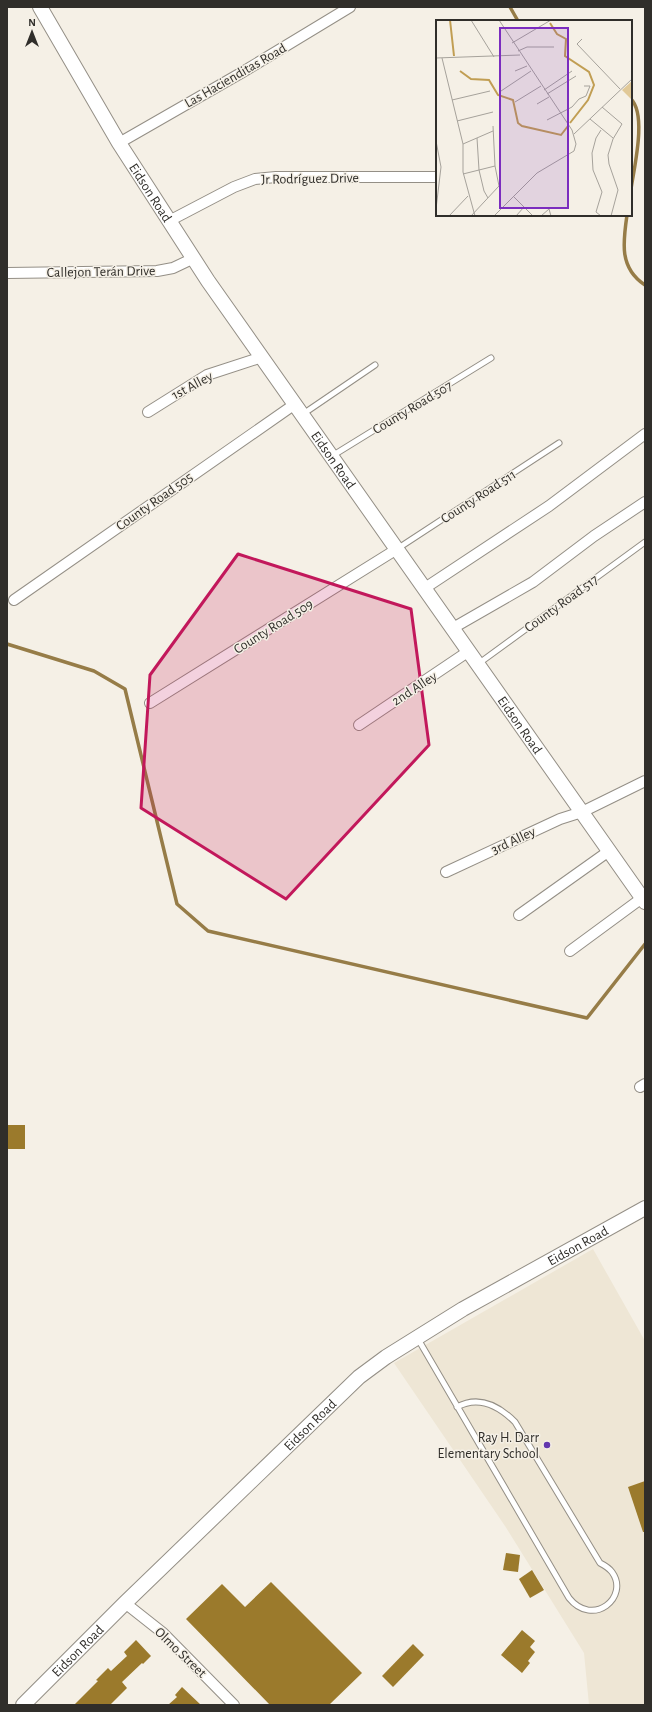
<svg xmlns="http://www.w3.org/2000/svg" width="652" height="1712" viewBox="0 0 652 1712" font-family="'Alegreya Sans',sans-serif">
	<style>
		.built { fill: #eee6d5 }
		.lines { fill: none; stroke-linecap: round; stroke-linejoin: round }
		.stream { stroke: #967c47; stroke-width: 3.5 }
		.building { fill: #9b7a2c }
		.lane-casing { stroke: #948f86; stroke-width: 7 }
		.street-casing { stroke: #948f86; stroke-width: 12 }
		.secondary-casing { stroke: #948f86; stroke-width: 16 }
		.lane { stroke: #fff; stroke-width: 5 }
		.street { stroke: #fff; stroke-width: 10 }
		.secondary { stroke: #fff; stroke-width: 14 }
		.marked { fill: #c2185b; fill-opacity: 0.2; stroke: #c2185b; stroke-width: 3; stroke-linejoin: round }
		.poi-dot { fill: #6337ae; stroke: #f5f0e6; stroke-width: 1.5 }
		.labels { text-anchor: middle; stroke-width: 3; stroke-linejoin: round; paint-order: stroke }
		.street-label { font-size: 14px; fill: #302e2a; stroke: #f5f0e6 }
		.poi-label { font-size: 14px; fill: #302e2a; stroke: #f5f0e6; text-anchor: end }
		.inset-river { fill: none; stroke: #c19e53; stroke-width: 2 }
		.inset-road { fill: none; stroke: #a6a29b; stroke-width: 1 }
		.view { fill: #7b2cbf; fill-opacity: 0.15; stroke: #7b2cbf; stroke-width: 2 }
		.inset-edge { fill: none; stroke: #302e2a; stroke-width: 2 }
	</style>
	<rect width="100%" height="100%" fill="#f5f0e6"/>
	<path class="built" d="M593 1249 645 1341V1705H589L584 1653 505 1526 394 1363Z"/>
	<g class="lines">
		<g class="stream">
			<path d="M510 7 518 21"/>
			<path d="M631 99C647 115 634 168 631 189"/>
			<path d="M627 215C623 242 619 268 645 285"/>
			<path d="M7 644 94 671 125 689 177 904 208 931 587 1018 645 944"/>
		</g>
	</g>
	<g class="building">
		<rect x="7" y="1125" width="18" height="24"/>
		<path d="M645 1481V1532H643L628 1487Z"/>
		<path d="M506 1553 520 1555 518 1572 503 1570Z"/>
		<path d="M532 1570 544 1590 530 1598 519 1579Z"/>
		<path d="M271 1582 362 1673 329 1705H270L186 1619 222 1584 245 1607Z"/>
		<path d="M522 1630 535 1641 530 1647 535 1652 528 1661 530 1663 522 1673 501 1655Z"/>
		<path d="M136 1640 151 1656 143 1664 142 1663 122 1682 127 1688 110 1705H74L98 1681 96 1680 108 1668 111 1671 127 1656 124 1652Z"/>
		<path d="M413 1644 424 1655 393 1687 382 1676Z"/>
		<path d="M182 1687 201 1705H168L177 1697 175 1695Z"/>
	</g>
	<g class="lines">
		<defs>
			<g id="lane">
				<path d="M303 414 375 365"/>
				<path d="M332 456 491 358"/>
				<path d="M397 549 559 443"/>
				<path d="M478 664 645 542"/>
				<path d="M418 1339 569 1598C593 1628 630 1597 612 1572 609 1568 604 1565 600 1563L515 1422C499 1406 479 1395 457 1407"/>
			</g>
			<g id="street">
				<path d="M119 143 241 73 350 7"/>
				<path d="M169 221 234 187 255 179 276 177H437"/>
				<path d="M7 273 157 271 173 268 194 258"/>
				<path d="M148 412 207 375 262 357"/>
				<path d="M425 588 549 506 645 434"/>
				<path d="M14 600 295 404"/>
				<path d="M453 628 533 582 594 536 645 502"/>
				<path d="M150 703 397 549"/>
				<path d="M359 725 469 651"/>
				<path d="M446 872 560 819 582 812 645 781"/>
				<path d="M519 915 609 851"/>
				<path d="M570 951 642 898"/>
				<path d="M640 1087 645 1084"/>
				<path d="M125 1603 163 1633 234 1705"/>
			</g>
			<g id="secondary">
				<path id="s1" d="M40 7 119 143 208 281 645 902"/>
				<path id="s2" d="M23 1705 125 1603 359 1377 386 1357 463 1309 645 1208"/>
			</g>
		</defs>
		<use href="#lane" class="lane-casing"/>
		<use href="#street" class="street-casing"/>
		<use href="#secondary" class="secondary-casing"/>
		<use href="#lane" class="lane"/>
		<use href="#street" class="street"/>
		<use href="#secondary" class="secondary"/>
	</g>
	<path class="marked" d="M238 554 411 609 429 745 286 899 141 808 150 675Z"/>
	<circle class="poi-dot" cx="547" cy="1445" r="4"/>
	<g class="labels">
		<g class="street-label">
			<text transform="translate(235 75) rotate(-30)" y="5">Las Hacienditas Road</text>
			<text transform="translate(310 178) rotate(-1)" y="5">Jr Rodríguez Drive</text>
			<text dy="5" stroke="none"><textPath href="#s1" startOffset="216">Eidson Road</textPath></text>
			<text transform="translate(101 271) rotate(-1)" y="5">Callejon Terán Drive</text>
			<text transform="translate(192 385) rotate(-28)" y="5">1st Alley</text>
			<text transform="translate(412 407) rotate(-31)" y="5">County Road 507</text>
			<text dy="5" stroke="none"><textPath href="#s1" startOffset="540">Eidson Road</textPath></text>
			<text transform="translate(478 496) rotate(-33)" y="5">County Road 511</text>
			<text transform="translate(154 501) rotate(-35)" y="5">County Road 505</text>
			<text transform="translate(561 603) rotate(-36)" y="5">County Road 517</text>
			<text transform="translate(273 626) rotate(-32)" y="5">County Road 509</text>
			<text transform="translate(414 688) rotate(-33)" y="5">2nd Alley</text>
			<text dy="5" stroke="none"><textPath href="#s1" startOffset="864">Eidson Road</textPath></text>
			<text transform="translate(513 840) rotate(-25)" y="5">3rd Alley</text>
			<text dy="5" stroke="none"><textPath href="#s2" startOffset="725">Eidson Road</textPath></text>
			<text dy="5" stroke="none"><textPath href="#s2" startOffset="401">Eidson Road</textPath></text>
			<text dy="5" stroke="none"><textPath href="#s2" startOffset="77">Eidson Road</textPath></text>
			<text transform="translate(181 1652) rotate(44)" y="5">Olmo Street</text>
		</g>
		<g class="poi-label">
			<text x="539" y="1442">Ray H. Darr<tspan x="539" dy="16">Elementary School</tspan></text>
		</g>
	</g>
	<g transform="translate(436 20)">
		<rect width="196" height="196" fill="#f5f0e6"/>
		<path d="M196 61V80L186 70Z" fill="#e1c998"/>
		<path class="inset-river" d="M14 0 18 36M114 3 121 14 130 19 129 36 153 52 158 65 152 80 134 103M24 51 35 59 53 60 62 75 77 80 82 103 86 106 125 115 132 106"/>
		<path class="inset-road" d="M35 0 58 37M146 19 141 24 184 69M76 23 115 0M82 31 91 27H118M0 38 84 35M6 38 27 124V152L39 196M79 51 91 46M108 70 136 51M65 71 95 51M111 74 140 56M16 80 54 71M79 82 105 66M101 84 113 77M166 87 186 104 177 119 172 135 173 144 182 170 175 196M154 99 177 118M111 100 136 87 143 79 150 76 154 66H148M21 101 57 92M138 114 196 59M41 118 43 150 48 171 52 178M0 121 5 147 0 189M27 124 57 111M27 154 59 146M77 176 97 196M13 196 32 176M35 196 63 166 59 146 57 106M58 196 101 153 138 131 140 124 136 110 63 0M80 196 88 187M105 196 113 189 115 196M165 196 160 192 166 172 157 150 156 133 160 118 165 110"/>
		<path class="view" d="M64 8H132V188H64Z"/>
		<rect width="196" height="196" class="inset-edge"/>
	</g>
	<rect width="652" height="1712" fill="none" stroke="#302e2a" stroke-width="16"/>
	<g transform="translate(32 32)" stroke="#f5f0e6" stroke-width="3" paint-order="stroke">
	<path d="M0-3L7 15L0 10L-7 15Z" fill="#302e2a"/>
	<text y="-6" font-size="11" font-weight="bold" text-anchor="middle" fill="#302e2a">N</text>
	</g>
</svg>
